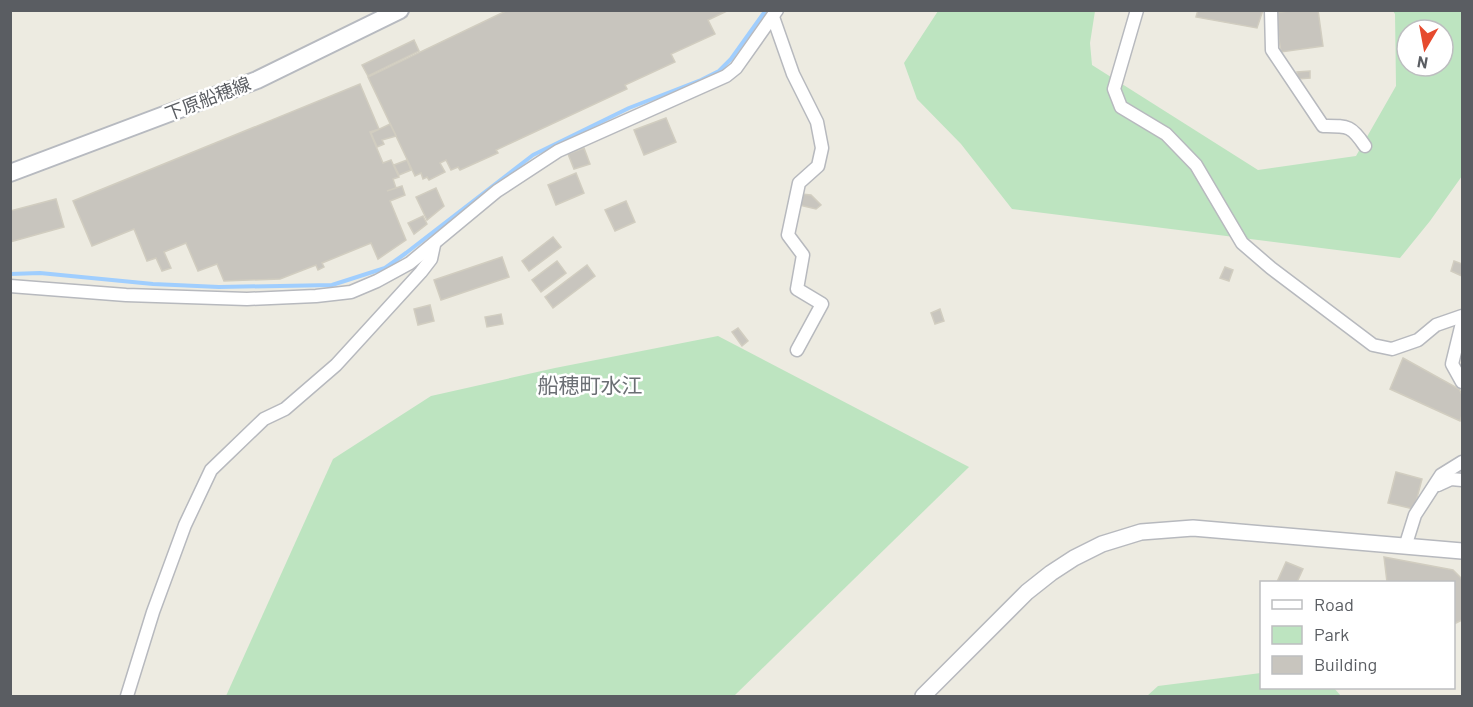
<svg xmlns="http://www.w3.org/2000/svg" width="1473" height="707" viewBox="0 0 1473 707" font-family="Barlow,'Noto Sans JP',sans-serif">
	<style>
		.green { fill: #bde4c0; fill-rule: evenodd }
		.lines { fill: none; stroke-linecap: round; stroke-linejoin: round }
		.stream { stroke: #a0cefe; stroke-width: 4 }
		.building { fill: #c8c5be; stroke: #d1cdc0; stroke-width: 1.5 }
		.minor-casing { stroke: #b7b9be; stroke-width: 15 }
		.tertiary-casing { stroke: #b7b9be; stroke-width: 18 }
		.secondary-casing { stroke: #b7bac0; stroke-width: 20 }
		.minor { stroke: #fff; stroke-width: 12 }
		.tertiary { stroke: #fff; stroke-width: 15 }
		.secondary { stroke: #fff; stroke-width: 16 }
		.labels { text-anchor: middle; stroke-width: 5; stroke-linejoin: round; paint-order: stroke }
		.street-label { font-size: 18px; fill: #5a5d62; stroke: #fff }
		.quarter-label { font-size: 21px; fill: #6b6f74; stroke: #fff }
	</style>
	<rect width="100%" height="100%" fill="#edebe1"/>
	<g class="green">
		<path d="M938 11H1095L1090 43 1092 65 1258 170 1356 156 1396 86 1395 14 1393 11H1462V176L1430 221 1400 258 1012 209 961 144 917 99 904 63ZM1407 30H1443V66H1407Z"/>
		<path d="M718 336 969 467 734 696H226L333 459 431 396 555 368Z"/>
		<path d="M1261 673 1262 688H1334L1341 696H1147L1158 686Z"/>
	</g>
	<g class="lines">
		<path class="stream" d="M10 274 40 273 153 284 219 287 332 285 385 268 406 253 533 155 629 108 701 80 719 71 731 59 766 10"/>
	</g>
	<g class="building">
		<path d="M508 10H729L708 20 715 34 671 54 675 62 625 85 627 89 496 150 498 153 460 170 458 167 451 170 446 160 440 163 445 172 429 180 427 177 423 179 421 173 415 176 368 77Z"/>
		<path d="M1198 10H1263L1257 28 1196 17Z"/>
		<path d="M1295 10H1318L1323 46 1281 52 1275 13Z"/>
		<path d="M414 40 419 51 368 76 362 65Z"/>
		<path d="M1310 71V78L1298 79 1297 72Z"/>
		<path d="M360 84 379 129 370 132 383 163 391 160 399 177 393 179 396 188 387 191 402 186 405 195 390 201 406 240 378 259 371 243 322 263 324 267 318 270 316 265 280 279 224 281 217 264 198 271 186 243 164 252 171 268 162 271 156 258 147 261 134 229 92 246 73 201Z"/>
		<path d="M666 118 676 142 644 155 634 130Z"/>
		<path d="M390 124 396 136 382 140 384 144 377 147 371 133Z"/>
		<path d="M584 148 590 164 574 169 568 154Z"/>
		<path d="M407 160 411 170 399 175 394 165Z"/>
		<path d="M576 173 584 193 556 205 548 185Z"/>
		<path d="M436 188 444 206 427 220 416 197Z"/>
		<path d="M801 194 811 195 821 205 816 209 799 205Z"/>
		<path d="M56 199 64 227 10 242V211Z"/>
		<path d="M626 201 635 222 615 231 605 210Z"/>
		<path d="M423 216 427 224 414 234 408 223Z"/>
		<path d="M553 237 561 247 529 271 522 261Z"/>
		<path d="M502 257 509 277 441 300 434 280Z"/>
		<path d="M557 261 566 273 541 292 532 280Z"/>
		<path d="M1454 261 1462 264V276L1451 271Z"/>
		<path d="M587 265 595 276 553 308 545 297Z"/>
		<path d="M1225 267 1233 270 1229 281 1220 278Z"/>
		<path d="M430 305 434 321 418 325 414 309Z"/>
		<path d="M940 309 944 321 935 324 931 313Z"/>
		<path d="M501 314 503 324 487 327 485 317Z"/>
		<path d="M738 328 748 341 742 346 732 332Z"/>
		<path d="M1403 358 1459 389 1462 395V415L1460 421 1390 389Z"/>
		<path d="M1396 472 1422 479 1414 509 1388 503Z"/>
		<path d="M1384 557 1453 570 1462 579V620L1454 624V582H1387Z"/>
		<path d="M1286 562 1303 569 1297 582H1277Z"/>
	</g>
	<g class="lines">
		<defs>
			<g id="minor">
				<path d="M1137 10 1114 89 1121 107 1166 134 1196 165 1242 243 1271 268 1373 345 1392 349 1418 340 1436 325 1462 316"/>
				<path d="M1271 10 1272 50 1323 126C1348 126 1351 125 1365 146"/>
				<path d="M773 17 793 74 817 122 822 148 818 166 799 183 788 235 803 255 797 289 822 304 797 350"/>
				<path d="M10 286 126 295 247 299 316 296 351 292 377 281 410 263 497 191 558 151 726 76 736 68 777 10"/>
				<path d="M1462 323 1452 364 1462 382"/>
				<path d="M1438 485 1451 479 1462 480"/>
				<path d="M1405 547 1415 515 1441 475 1462 462"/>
				<path d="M127 696 153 612 185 525 211 470 264 419 285 409 336 365 421 272 431 259 434 245"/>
			</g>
			<path id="tertiary" d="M923 696 1027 592 1051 573 1074 558 1102 544 1141 532 1193 528 1462 551"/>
			<path id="secondary" d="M10 173 257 80 400 10"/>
		</defs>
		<use href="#minor" class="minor-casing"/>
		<use href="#tertiary" class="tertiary-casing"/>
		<use href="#secondary" class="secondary-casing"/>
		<use href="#minor" class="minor"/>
		<use href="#tertiary" class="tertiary"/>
		<use href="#secondary" class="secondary"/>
	</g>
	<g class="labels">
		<g class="street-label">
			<text transform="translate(208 99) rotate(-21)" y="6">下原船穂線</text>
		</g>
		<g class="quarter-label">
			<text x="590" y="393">船穂町水江</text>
		</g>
	</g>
	<rect width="1473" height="707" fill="none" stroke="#5a5d62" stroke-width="24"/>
	<rect x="1260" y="581" width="195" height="108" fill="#ffffff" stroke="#bdbec0" stroke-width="1.5"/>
	<rect x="1272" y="600" width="30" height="9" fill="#ffffff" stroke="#bdbec0" stroke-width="1.5"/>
	<text x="1314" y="611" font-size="18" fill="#5a5d62">Road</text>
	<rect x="1272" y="626" width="30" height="18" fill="#bde4c0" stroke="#bdbec0" stroke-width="1.5"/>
	<text x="1314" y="641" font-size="18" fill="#5a5d62">Park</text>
	<rect x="1272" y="656" width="30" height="18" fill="#c8c5be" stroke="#bdbec0" stroke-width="1.5"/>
	<text x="1314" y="671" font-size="18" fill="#5a5d62">Building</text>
	<g transform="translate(1425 48) rotate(190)"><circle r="28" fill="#ffffff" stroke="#bdbec0" stroke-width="1.5"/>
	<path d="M0-4.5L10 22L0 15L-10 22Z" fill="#e64a2e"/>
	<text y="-9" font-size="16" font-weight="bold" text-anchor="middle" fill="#5a5d62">N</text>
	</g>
</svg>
